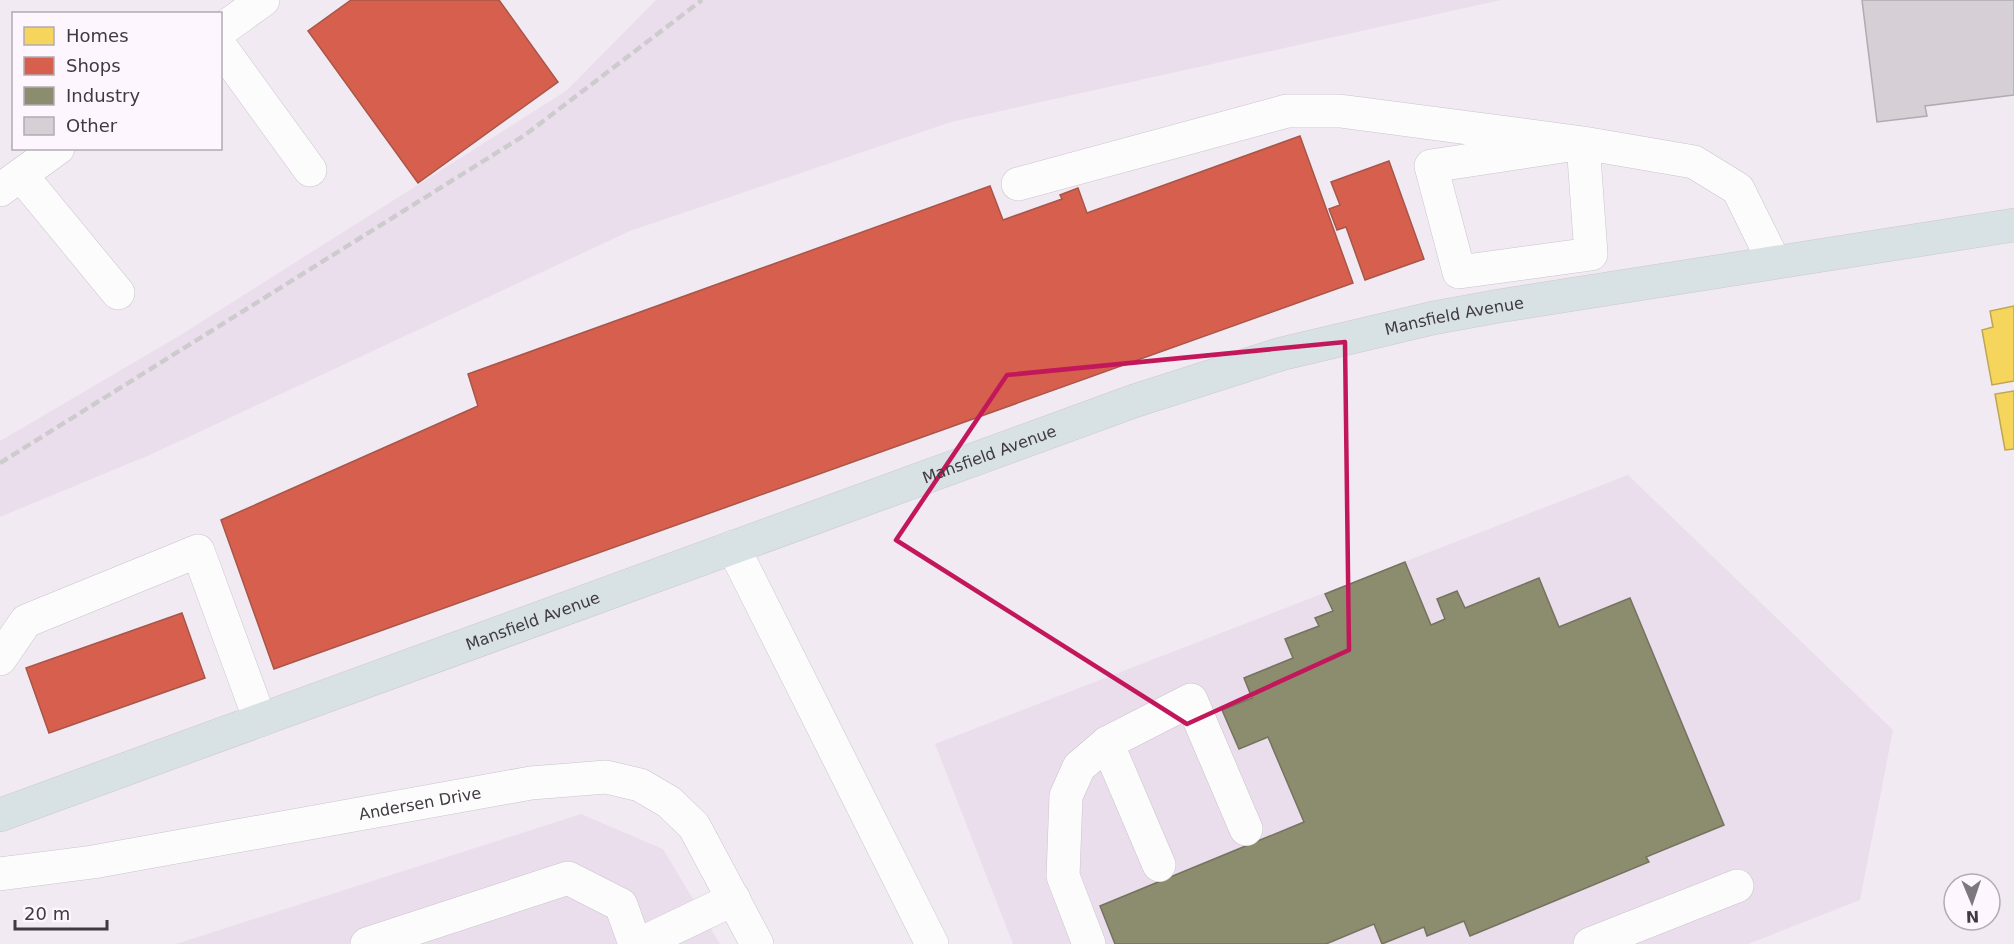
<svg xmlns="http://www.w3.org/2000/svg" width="2014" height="944" viewBox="0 0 2014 944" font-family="'DejaVu Sans',sans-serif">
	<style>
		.built { fill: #eadeec }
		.homes { fill: #f6d55c; stroke: #bfa654; stroke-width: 1.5 }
		.shops { fill: #d6604d; stroke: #a95549; stroke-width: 1.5 }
		.industry { fill: #8c8c6e; stroke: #757360; stroke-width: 1.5 }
		.building { fill: #d6d0d6; stroke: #b0abb1; stroke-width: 1.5 }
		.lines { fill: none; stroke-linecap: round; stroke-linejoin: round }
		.minor-casing { stroke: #c9c4ca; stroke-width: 34 }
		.major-casing { stroke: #ccc9cd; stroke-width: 34 }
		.minor { stroke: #fdfcfd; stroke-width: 33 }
		.major { stroke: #d8e1e3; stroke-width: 33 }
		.rail { stroke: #cecbce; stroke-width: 4.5; stroke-dasharray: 9 4.5; stroke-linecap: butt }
		.marked { fill: none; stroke: #c2185b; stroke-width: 4.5; stroke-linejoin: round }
		.labels { text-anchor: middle; stroke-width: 6; stroke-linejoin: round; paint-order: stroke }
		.street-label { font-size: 16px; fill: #3f3a40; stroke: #fef6fe }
	</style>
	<rect width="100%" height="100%" fill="#f1eaf2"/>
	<g class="built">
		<path d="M656 0H1501L951 122 630 231 152 454 0 517V441L179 336 566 91Z"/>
		<path d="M1628 475 1893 730 1860 900 1748 944H1013L935 744Z"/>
		<path d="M581 814 663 849 720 944H176Z"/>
	</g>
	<g class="homes">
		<path d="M2014 306V381L1992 385 1982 330 1993 327 1990 311Z"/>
		<path d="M2014 391V449L2005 450 1995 394Z"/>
	</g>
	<g class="shops">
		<path d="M351 0H499L558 82 418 183 308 31Z"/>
		<path d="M1300 136 1353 283 274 669 221 520 478 406 468 374 990 186 1003 220 1062 199 1060 195 1078 188 1087 213Z"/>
		<path d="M1389 161 1424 259 1365 280 1346 227 1337 230 1329 209 1340 205 1331 182Z"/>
		<path d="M182 613 205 678 49 733 26 668Z"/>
	</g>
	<path class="industry" d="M1405 562 1431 625 1445 619 1437 599 1457 591 1465 608 1539 578 1559 627 1630 598 1724 825 1646 857 1649 862 1470 936 1464 921 1427 936 1424 927 1382 944 1374 924 1326 944H1115L1100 906 1304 822 1268 737 1239 749 1222 710 1252 698 1244 678 1293 658 1285 639 1319 626 1315 618 1333 611 1325 594Z"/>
	<path class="building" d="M1862 0H2014V95L1925 106 1927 116 1877 122Z"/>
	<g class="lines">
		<defs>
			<g id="minor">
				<path d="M220 31 263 0"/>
				<path d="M220 46 310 170"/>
				<path d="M21 175 118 293"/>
				<path d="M1018 184 1287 111H1340L1583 143 1431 166 1459 272 1591 254 1583 143 1694 162 1738 189 1774 262"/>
				<path d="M0 190 58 148"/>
				<path d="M733 547 932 944"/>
				<path d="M0 659 26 621 198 551 260 720"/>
				<path d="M1107 743 1159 865"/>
				<path id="s1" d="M0 874 93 862 531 783 606 777 640 785 669 802 694 826 757 944"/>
				<path d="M367 944 568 878 621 905 635 944"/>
				<path d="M640 944 734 899"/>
				<path d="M1089 944 1063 876 1066 796 1079 767 1107 743 1191 700 1246 829"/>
				<path d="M1590 944 1737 886"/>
			</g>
			<g id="major">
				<path id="s2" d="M0 815 1134 401 1281 354 1433 318 1499 306 2014 225"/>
			</g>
		</defs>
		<use href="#minor" class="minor-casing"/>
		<use href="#major" class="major-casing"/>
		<use href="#minor" class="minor"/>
		<use href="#major" class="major"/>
		<path class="rail" d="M0 463 525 135 702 0"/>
	</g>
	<path class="marked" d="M1345 342 1349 650 1187 724 896 540 1007 375Z"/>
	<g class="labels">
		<g class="street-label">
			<text dy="6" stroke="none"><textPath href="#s2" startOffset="1539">Mansfield Avenue</textPath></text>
			<text dy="6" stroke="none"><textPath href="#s2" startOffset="1053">Mansfield Avenue</textPath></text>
			<text dy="6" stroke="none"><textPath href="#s2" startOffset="567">Mansfield Avenue</textPath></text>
			<text dy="6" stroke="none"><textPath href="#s1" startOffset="426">Andersen Drive</textPath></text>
		</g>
	</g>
	<rect x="12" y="12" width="210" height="138" fill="#fef6fe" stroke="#b2abb2" stroke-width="1.5"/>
	<rect x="24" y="27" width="30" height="18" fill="#f6d55c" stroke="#b2abb2" stroke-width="1.5"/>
	<text x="66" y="42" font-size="18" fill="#3f3a40">Homes</text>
	<rect x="24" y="57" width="30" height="18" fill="#d6604d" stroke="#b2abb2" stroke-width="1.5"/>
	<text x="66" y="72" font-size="18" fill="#3f3a40">Shops</text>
	<rect x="24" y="87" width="30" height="18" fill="#8c8c6e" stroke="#b2abb2" stroke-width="1.5"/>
	<text x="66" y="102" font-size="18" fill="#3f3a40">Industry</text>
	<rect x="24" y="117" width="30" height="18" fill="#d6d0d6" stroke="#b2abb2" stroke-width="1.5"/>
	<text x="66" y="132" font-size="18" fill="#3f3a40">Other</text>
	<g transform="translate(1972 902) rotate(178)"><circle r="28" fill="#fef6fe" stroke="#b2abb2" stroke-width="1.5"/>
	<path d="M0-4.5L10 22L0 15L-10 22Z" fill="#7d787e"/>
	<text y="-9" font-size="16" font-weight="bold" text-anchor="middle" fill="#3f3a40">N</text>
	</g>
	<path d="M15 920v9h92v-9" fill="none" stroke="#3f3a40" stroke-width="3"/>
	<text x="24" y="920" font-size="18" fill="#3f3a40" stroke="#fef6fe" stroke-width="4.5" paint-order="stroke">20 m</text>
</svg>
